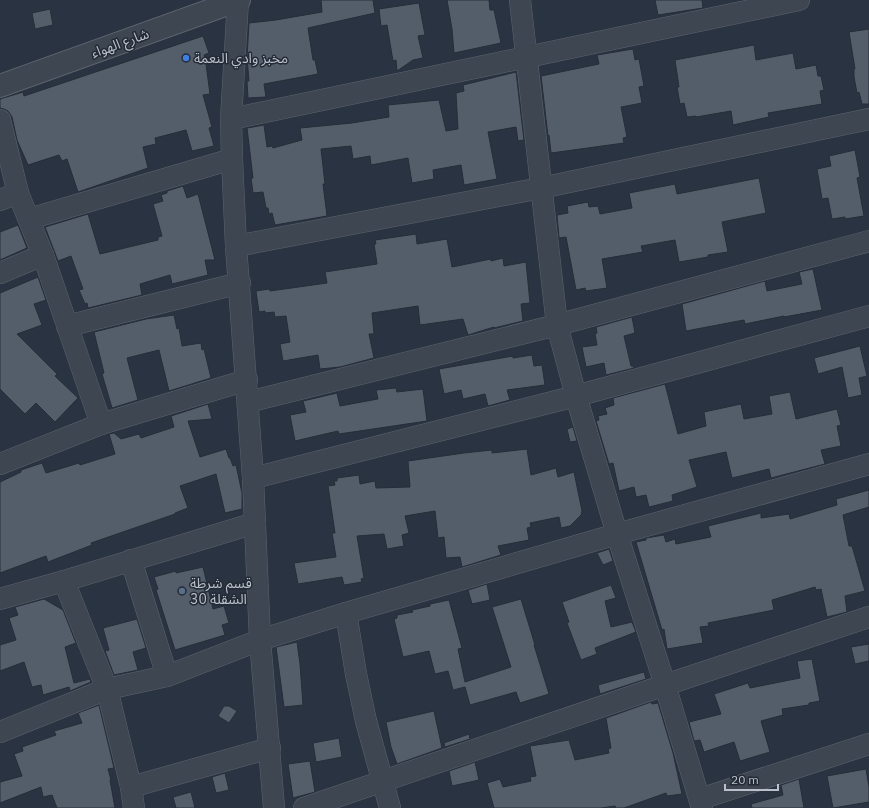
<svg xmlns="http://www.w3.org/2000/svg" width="869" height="808" viewBox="0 0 869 808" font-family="'IBM Plex Sans','Noto Sans Arabic',sans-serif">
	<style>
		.building { fill: #545e6b; stroke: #252d38 }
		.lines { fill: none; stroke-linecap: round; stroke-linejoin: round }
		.minor-casing { stroke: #5c646e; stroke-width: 22 }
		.tertiary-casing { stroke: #5c646e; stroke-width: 24 }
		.minor { stroke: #3e4651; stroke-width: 21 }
		.tertiary { stroke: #3e4651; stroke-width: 22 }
		.shop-dot { fill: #3f7fe0; stroke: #232b36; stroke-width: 1.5 }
		.service-dot { fill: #5c6f8a; stroke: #232b36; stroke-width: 1.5 }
		.labels { text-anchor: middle; stroke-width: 3; stroke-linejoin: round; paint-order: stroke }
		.street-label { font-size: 14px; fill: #bbc1cb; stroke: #232b36 }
		.poi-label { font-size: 14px; fill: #bbc1cb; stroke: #232b36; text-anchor: start }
	</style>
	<rect width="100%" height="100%" fill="#2a3341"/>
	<g class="building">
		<path d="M321 0H373L375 13 308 28 313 60H315L318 74 264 84 266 97 248 98 247 81H249L247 57 249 23 276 20 322 12Z"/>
		<path d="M447 0H489L490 10H494L501 43 454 53 452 29Z"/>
		<path d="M655 0H702L703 8 658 15Z"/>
		<path d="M419 3 425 35 418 36 423 58 413 60 397 71 396 60 393 61 387 25 381 26 379 9Z"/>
		<path d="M50 9 53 25 35 29 32 13Z"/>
		<path d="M869 29V104H862L859 92 857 93 854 77V69H855L849 32Z"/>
		<path d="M203 36 209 53 204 55 207 63 206 64 210 94 203 95 212 127 209 128 214 146 192 151 186 130 155 138 156 144 143 147 148 168 78 192 67 159 62 161 59 155 28 165 17 140 12 117 8 111 4 109 0 108V99L23 92 24 96Z"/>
		<path d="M754 45 756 60 793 53 796 69 816 65 818 76H821L824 90 820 91 822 104 768 113 769 117 733 125 731 111 696 117V116L687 117 684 103 680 104 677 87H679L675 60Z"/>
		<path d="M633 49 635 60 639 59 644 86 639 87 642 103 621 107 627 137 623 138 624 143 551 153 549 135 548 136 541 76 599 64 597 55Z"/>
		<path d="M516 72 524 140 518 141 516 127 488 132 497 179 464 185 461 165 433 170 434 179 412 183 408 158 371 165 370 156 353 159 351 146 321 149 325 184H323L327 216 275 225 272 213 269 214 268 208H266L263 192 253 193 251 178H253L247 128 264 125 267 147 272 146 273 148 302 140 300 128 352 123 389 117 388 105 439 100 446 131 458 129 456 93 464 91 463 85Z"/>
		<path d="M855 150 860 177 857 178 864 216 845 219V217L832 219 828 198 822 199 817 169 831 166 829 156Z"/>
		<path d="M759 178 766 213 722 222 728 252 708 255V257L679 262 675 240 641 246 643 252 602 259 607 288 586 291 585 288 576 290 566 237 559 238 557 215 568 213 567 206 588 202 589 207 598 206 600 214 632 208 629 193 675 184 677 194Z"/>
		<path d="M183 186 187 198 198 194 215 260H205L208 275 172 284 170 275 140 284 142 295 88 308 87 303 85 304 79 290 83 289 71 256 58 261 45 227 88 214 100 254 158 240V237L162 236 153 204 163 201 161 195 167 193V191Z"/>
		<path d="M18 225 27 248 0 260V232Z"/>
		<path d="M416 234 417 244 447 239 452 267 491 259V261L503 258 504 266 526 262 530 303 521 304 523 321 494 328V327L468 335 463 319 420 325 418 306 372 313 374 334H369L374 358 340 367 320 369 318 355 283 361 280 344 290 342 286 316 275 317 274 312 265 313V311L259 312 256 291 269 289 270 291 327 283 325 272 377 264 374 244H376L375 240Z"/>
		<path d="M813 269 822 310 784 317V316L745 324 744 320 686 331 682 304 765 281 767 291 802 284 799 272Z"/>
		<path d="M38 277 46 300 34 304 42 325 17 334 57 374 55 376 78 398 55 422 36 403 25 414 0 389V293Z"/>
		<path d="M174 315 177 329 179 328 182 346 201 343 202 350 204 349 211 378 169 391 159 350 127 358 138 400 112 408 102 374 104 373 94 332 146 319Z"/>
		<path d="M632 317 635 333 624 336 631 366H633L634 368 606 375 604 363 586 367 582 347 597 345 595 334 597 333 596 327Z"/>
		<path d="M860 346 867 376 859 378 862 395 848 398 842 367 818 374 814 358Z"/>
		<path d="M532 355 534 366 542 365 545 385 507 390 510 400 488 406 485 394 463 399 461 390 444 394 439 369 513 356V358Z"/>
		<path d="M665 384 678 434 706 426 704 412 741 404 744 419 772 414 769 396 790 392 796 419 837 409 841 425 837 426 841 446 821 450 825 464 771 478 769 469 732 478 726 452 689 460 697 487 672 495 673 501 649 507 646 495 636 497 634 487 619 491 613 463 609 464 596 421 599 420 598 416 607 414 605 408 614 405 613 398Z"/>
		<path d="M396 388 397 392 423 389 427 421 339 434 338 431 295 441 290 415 306 412 303 401 337 393 340 406 378 399 376 390Z"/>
		<path d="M208 404 212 419 188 421 200 457 226 449 229 458H230L233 466 236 465 242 493V509L225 513 216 474 180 486 188 508 175 513V514L91 543 92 545 48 562 46 556 0 573V482L21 472V470L42 463 46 473 79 463 80 465 115 454 109 434 114 433 121 439 139 434 141 438 174 427 171 416Z"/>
		<path d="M573 427 577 441 570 442 567 429Z"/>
		<path d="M527 449 531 475 556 468 558 477 574 472 582 511 581 515 570 526 561 528 559 517 530 523 531 527 527 528 529 540 498 546 501 555 462 567 460 557 446 558 444 537 438 538 435 511 405 516 409 533 402 535 404 546 387 549 384 534 357 536 364 578 361 579 362 582 344 585 342 577 298 584 294 563 336 557 332 533H335L328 486 335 485 334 481H337V478L359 475 360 484 375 481 376 488 410 487 408 461 464 453 492 450V453Z"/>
		<path d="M869 490V507L843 515 849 546H852L865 591 845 596 847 612 827 617 821 589 816 590 815 587 772 600 774 610 708 623 709 626 700 627 703 643 667 649 664 629 662 630 636 542 646 540V538L664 535 666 542 675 539 676 544 711 537 708 526 761 513V518L789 514 790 519 837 505 836 499Z"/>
		<path d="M609 549 613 561 603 565 597 553Z"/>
		<path d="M203 567 213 609 224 606 229 623 222 625 225 635 175 650 156 590 158 589 154 577 176 571V573Z"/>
		<path d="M487 584 490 600 472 604 468 590Z"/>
		<path d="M611 585 616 598 605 601 611 627 632 622 636 632 595 648 597 654 581 660 567 623 569 622 562 602Z"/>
		<path d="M44 599 63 610 76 643 65 647 74 683 90 679 91 682 70 691 69 687 43 695 41 685 32 687 24 662 0 671V645L16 640 9 618 18 615 15 607Z"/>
		<path d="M521 599 535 645H534L549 694 520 703 516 692 470 705 465 687 453 690 448 671 435 674 429 651 403 657 394 619 397 618V615L413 612 412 610 430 606V604L449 600 462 648 458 649 465 682 511 667 492 607Z"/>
		<path d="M137 619 146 648 133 652 138 670 114 675 105 651 109 650 103 628Z"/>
		<path d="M297 642 300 664 303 705 284 707 276 647Z"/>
		<path d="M869 644V661L855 664 851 647Z"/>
		<path d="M812 659 820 701 809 703V705L782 709 783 715 761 721 770 752 740 761 734 742 704 752 700 740 694 741 689 722 721 714 714 694 748 683 750 688 800 678 797 661Z"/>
		<path d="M644 672 646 679 600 694 598 685Z"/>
		<path d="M651 702 652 704 658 703 673 753 682 794 667 796 666 793 624 808H616L615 806 601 808H494L487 783 500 779 503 787 531 781 530 777 536 776 530 746 569 740 575 760 609 753 608 749 611 748 606 718Z"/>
		<path d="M99 705 114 768 108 769 111 780H110L115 808H57L52 795 43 797 41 787 0 803V782L22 776 14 754 23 751 22 747 56 735 54 731 82 723 78 713Z"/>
		<path d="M224 706H229L237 711 229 723 218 716Z"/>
		<path d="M434 711 442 748 397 764 391 747 386 722Z"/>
		<path d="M469 734 470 739 445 747 444 743Z"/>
		<path d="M339 738 342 757 316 762 313 743Z"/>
		<path d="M310 761 315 792 293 798 288 764Z"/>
		<path d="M475 762 479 780 452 786 449 771Z"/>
		<path d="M866 769 869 787V802L833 808 827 776Z"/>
		<path d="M225 773 229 790 216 793 212 777Z"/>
		<path d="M799 779 804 808H752L751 804 783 795 781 785Z"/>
		<path d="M191 792 195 808H176L173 797Z"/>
	</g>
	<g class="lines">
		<defs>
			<g id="minor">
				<path d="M238 0 231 119 232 159 236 246 253 478 260 640 274 808"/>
				<path d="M520 0 557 325 576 396 617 534 665 685 702 808"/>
				<path d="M231 119 799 0"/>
				<path d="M0 120 18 193 43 255 101 424"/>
				<path d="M0 200 18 193"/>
				<path d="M29 219 232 159"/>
				<path d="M236 246 541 188 869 119"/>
				<path d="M0 273 43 255"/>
				<path d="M67 326 240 283"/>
				<path d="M248 402 557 325 869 241"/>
				<path d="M0 464 101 424 247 380"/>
				<path d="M253 478 576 396 869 316"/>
				<path d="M131 560 167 676"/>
				<path d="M64 581 107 689 131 787 134 808"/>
				<path d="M0 599 64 581 255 523"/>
				<path d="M346 613 356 674 366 721 390 808"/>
				<path d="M0 732 107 689 167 676 260 640 346 613 617 534 869 464"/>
				<path d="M131 787 270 748"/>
				<path d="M700 799 869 744"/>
				<path d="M304 808 665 685 869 617"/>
			</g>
			<path id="tertiary" d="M0 86 239 0"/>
		</defs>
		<use href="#minor" class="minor-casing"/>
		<use href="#tertiary" class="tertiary-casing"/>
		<use href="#minor" class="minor"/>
		<use href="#tertiary" class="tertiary"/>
	</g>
	<circle class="shop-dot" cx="186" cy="58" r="4"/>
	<circle class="service-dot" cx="182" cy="591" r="4"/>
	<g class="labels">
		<g class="street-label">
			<text transform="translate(120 43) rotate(-20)" y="5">شارع الهواء</text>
		</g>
		<g class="poi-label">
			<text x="194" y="63">مخبز وادي النعمة</text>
			<text x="190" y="588">قسم شرطة<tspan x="190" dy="16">الشقلة 30</tspan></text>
		</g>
	</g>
	<path d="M725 784v6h53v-6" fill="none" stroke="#bbc1cb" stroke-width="2"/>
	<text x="731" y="784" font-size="12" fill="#bbc1cb" stroke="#232b36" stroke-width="3" paint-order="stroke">20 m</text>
</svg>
